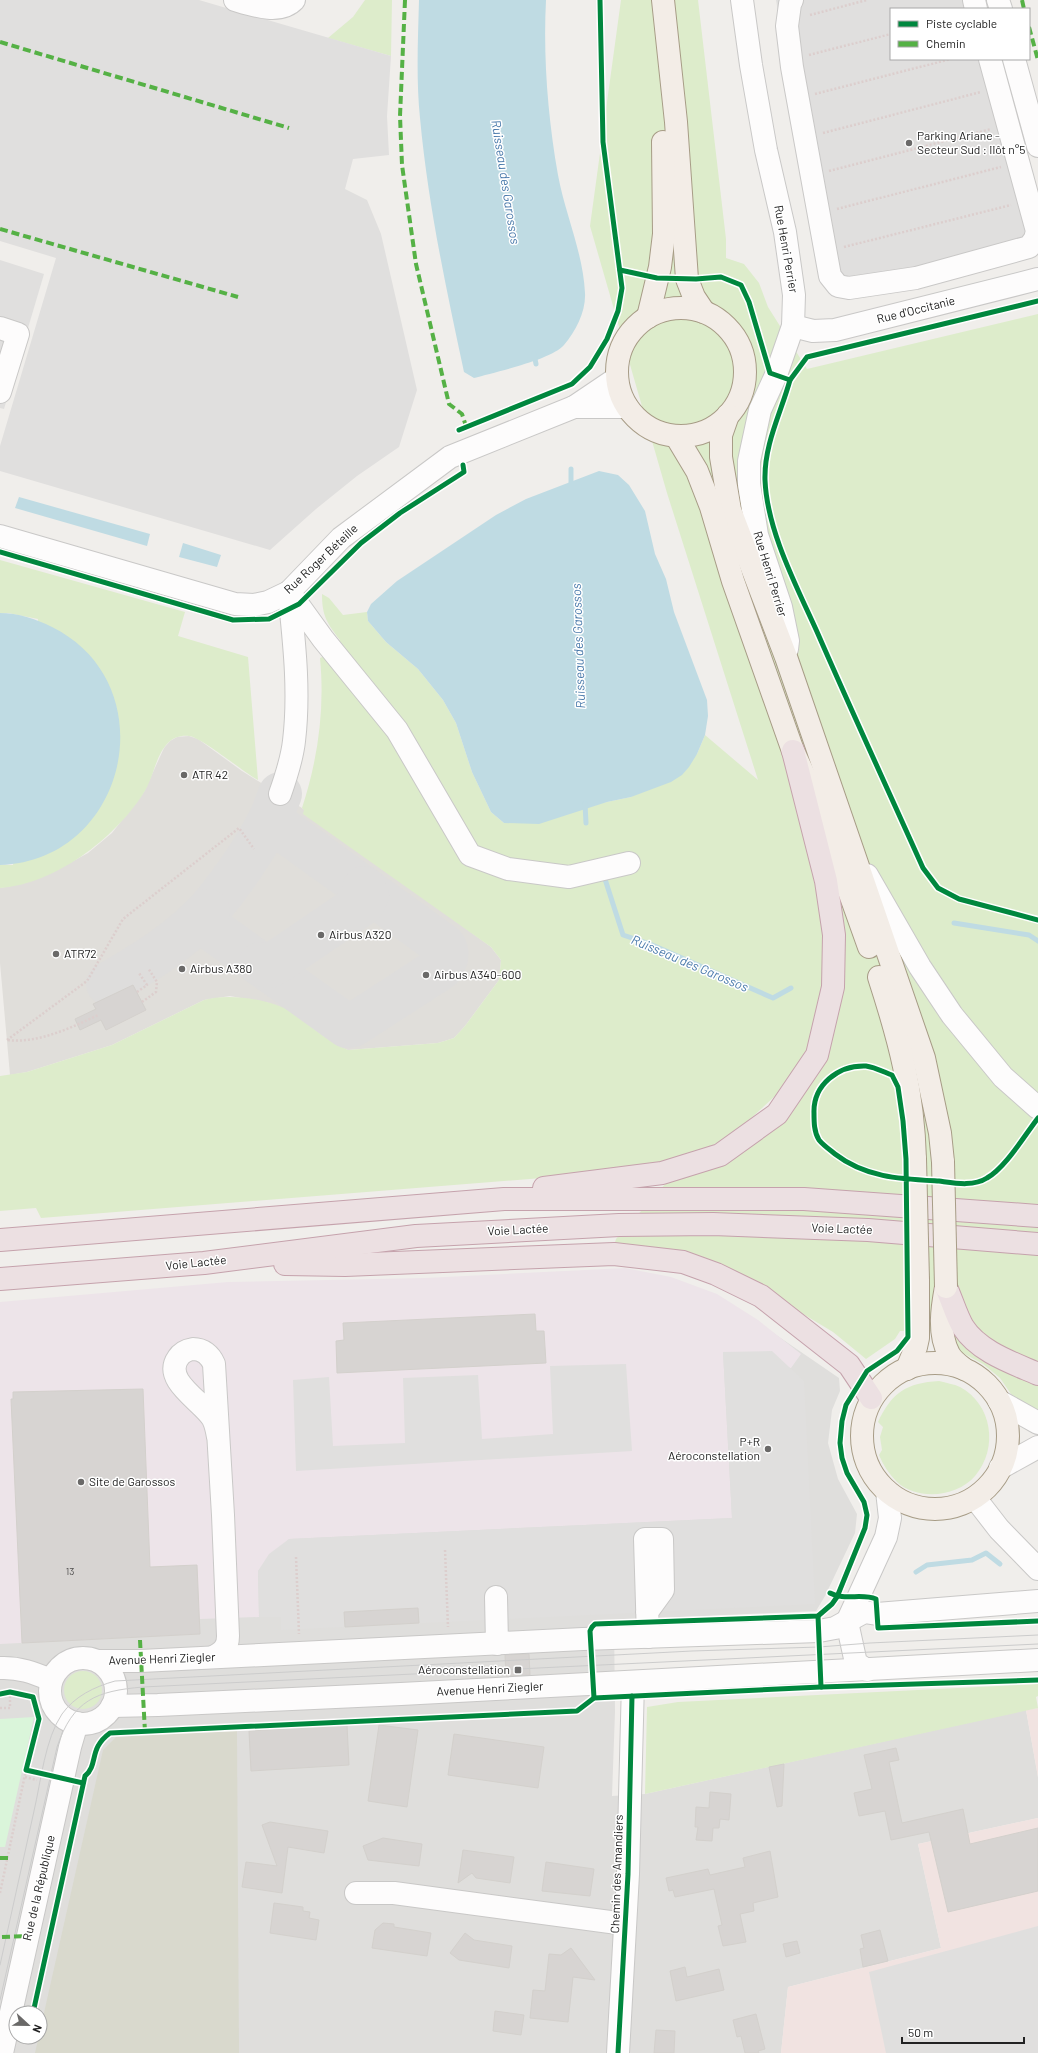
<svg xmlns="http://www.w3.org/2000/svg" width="1038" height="2053" viewBox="0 0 1038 2053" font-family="Barlow,sans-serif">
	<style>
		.residential { fill: #dfdedc; fill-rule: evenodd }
		.commercial { fill: #f1e3e1 }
		.industrial { fill: #ede4e9 }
		.airport { fill: #e0deda }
		.construction { fill: #d9d9cd }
		.grass { fill: #ddeccb }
		.park { fill: #daf5da }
		.parking { fill: #e0dfde }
		.water { fill: #bfdbe3 }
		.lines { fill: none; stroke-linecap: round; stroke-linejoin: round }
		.stream { stroke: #bfdbe3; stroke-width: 5 }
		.taxiway { stroke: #dedddc; stroke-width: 44 }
		.building { fill: #d7d4d2; stroke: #d3d0cc }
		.minor-casing { stroke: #c9c8c7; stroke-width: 24 }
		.major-casing { stroke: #a79c86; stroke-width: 24 }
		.highway-casing { stroke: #c5a2ac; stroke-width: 24 }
		.path { stroke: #dccecd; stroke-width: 2.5; stroke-dasharray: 2 2; stroke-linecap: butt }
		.minor { stroke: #fdfcfc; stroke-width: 22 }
		.major { stroke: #f3ede7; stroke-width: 22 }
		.highway { stroke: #ece0e2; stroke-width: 22 }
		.tram { stroke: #ccc; stroke-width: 1 }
		.major-bridge-casing { stroke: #a79c86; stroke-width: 24; stroke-linecap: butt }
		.major-bridge { stroke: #f3ede7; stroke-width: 22 }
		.quiet { stroke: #55b145; stroke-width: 4; stroke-dasharray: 8 4; stroke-linecap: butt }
		.cycleway-casing { stroke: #fff; stroke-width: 8 }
		.cycleway { stroke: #00873e; stroke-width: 5 }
		.poi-dot { fill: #6a6968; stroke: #fff; stroke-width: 1.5 }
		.labels { text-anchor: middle; stroke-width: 3; stroke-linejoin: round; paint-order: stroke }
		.number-label { font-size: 10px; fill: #4f4e4e }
		.poi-label { font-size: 12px; fill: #222; stroke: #fff; text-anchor: start }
		.street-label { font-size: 12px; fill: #222; stroke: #fff }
		.water-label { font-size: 13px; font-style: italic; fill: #4a7aab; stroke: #fff }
	</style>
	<rect width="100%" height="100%" fill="#f0eeeb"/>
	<path class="residential" d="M0 1305 753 1319 839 1378 840 1391 832 1410 828 1443 838 1479 857 1514 855 1533 825 1596 816 1611 614 1620 615 1712 612 1796 645 1794 1026 1710 1038 1777V1818L918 1844 941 1948 788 1987 781 2053H0ZM16 2013H40V2037H16Z"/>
	<g class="commercial">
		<path d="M1038 1708V1777L1026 1710Z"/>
		<path d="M1038 1818V2053H781L788 1987 941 1948 918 1844Z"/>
	</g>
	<path class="industrial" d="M625 1268 671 1277 717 1294 758 1320 801 1354 791 1368 723 1352 732 1518 289 1539 258 1571 259 1617 200 1619V1634L0 1644V1302L228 1282 425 1278Z"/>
	<path class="airport" d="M189 736 198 739 242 771 302 808 491 947 501 960 499 980 465 1026 454 1038 438 1043 348 1050 334 1045 294 1013 269 1003 230 996 204 1000 112 1045 27 1072 10 1075 0 963V888L25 883 55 871 88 853 112 833 144 792 164 748 170 741 177 737Z"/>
	<path class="construction" d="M237 1730 239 2053H35L103 1750 116 1737Z"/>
	<g class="grass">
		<path d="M365 0H392L391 56 328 38 353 17Z"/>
		<path d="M621 0H698L726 239V258L744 264 759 283 768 307 807 369 1038 314V1414L1011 1394 1000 1378 983 1364 961 1352 955 1342 951 1331H900L895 1339 866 1359 833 1332 735 1273 614 1246 616 1239 667 1182 759 1133 775 1096 734 1134 692 1156 629 1171 41 1218 36 1208 0 1211V1076L27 1072 112 1045 204 1000C229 993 273 999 295 1014 313 1027 327 1042 348 1050L438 1043 454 1038 465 1026 499 980 501 960 491 947 303 814 304 810 302 808C318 759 325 709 320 658L327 655 387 732 458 857 464 848 332 649 340 640C327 623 322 616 322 594L329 598 343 615 367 612 368 621 386 642 418 669 443 700 456 723 472 772 491 812 504 823 631 797 697 754 705 735 758 780 667 493 590 226Z"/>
		<path d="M0 560 185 612 178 636 248 657 258 780C243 772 201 737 189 736 182 735 174 737 169 742 155 755 154 778 143 794 114 839 55 884 0 888V865H13L38 619 8 613H0Z"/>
		<path d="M939 1381C946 1383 954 1384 960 1387 992 1404 999 1448 975 1476 957 1497 918 1501 897 1482 889 1474 883 1465 879 1455L882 1450 880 1437 883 1427 878 1422C892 1392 907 1383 939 1381Z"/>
		<circle cx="83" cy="1690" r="19"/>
		<path d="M1038 1684V1696L1036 1697 1038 1708 645 1794 647 1707 678 1702Z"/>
	</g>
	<path class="park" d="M34 1717 5 1847H0V1719Z"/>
	<g class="parking">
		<path d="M0 0H199L391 56 387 116 389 155 353 159 345 189 367 200 381 234 417 390 399 447 357 476 316 509 270 550 0 471V446L56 258 0 241Z"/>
		<path d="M776 0H978L981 9H891V59H994L1038 250 847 298 821 262Z"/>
		<path d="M0 260 44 274 4 409 0 408Z"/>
		<path d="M772 1351 804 1381 815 1604 281 1630V1617H259L258 1571 269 1554 289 1539 732 1518 723 1352Z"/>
		<path d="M626 1364 632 1451 296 1471 293 1380 329 1377 333 1446 405 1443 403 1378 478 1375 482 1439 553 1434 550 1366Z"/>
		<path d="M1038 1926V2053H886L869 1972Z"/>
	</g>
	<g class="water">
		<path d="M419 0H546C543 58 548 118 558 175 565 214 583 252 585 293 586 311 576 331 564 345 551 360 495 372 474 378L464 372C446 288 428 204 420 118 416 79 418 39 419 0Z"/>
		<path d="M599 471 618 475 629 485 645 511 655 554 666 579 674 612 707 700 708 716 705 735 697 754 689 767 682 775 671 782 631 797 607 802 539 824 504 823 491 812 472 772 456 723 443 700 418 669 386 642 368 621 367 612 371 604 397 581 496 515 526 499Z"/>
		<path d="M19 497 150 534 147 546 15 508Z"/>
		<path d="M183 543 221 555 217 567 179 557Z"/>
		<path d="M0 613C18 613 36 619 52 627 167 684 128 861 0 865Z"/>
	</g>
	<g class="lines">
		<g class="stream">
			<path d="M534 354 536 364"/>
			<path d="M571 469V486"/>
			<path d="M585 804 586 823"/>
			<path d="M604 876 623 935 650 944 773 998 791 988"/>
			<path d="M954 923 1029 935 1038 941"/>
			<path d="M916 1572 927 1565 972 1560 986 1553 1000 1564"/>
		</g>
		<g class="taxiway">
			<path d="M272 815C255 850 233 881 208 911L207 919 210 928 347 1026 353 1025 441 968C446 960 449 955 444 946L275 824 272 815 280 794"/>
			<path d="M260 964 270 966 275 963 362 904 367 895 364 888"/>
			<path d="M108 984C144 963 179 942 208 911"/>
		</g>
	</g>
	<g class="building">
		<path d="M133 985 146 1010 106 1030 101 1020 80 1030 75 1019 96 1009 93 1004Z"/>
		<path d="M535 1314 536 1331H544L546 1363 337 1373 336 1341 344 1340 343 1323Z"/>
		<path d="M143 1389 150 1567 197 1565 200 1634 22 1643 11 1399H13V1392Z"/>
		<path d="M418 1608 419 1623 345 1627 344 1612Z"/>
		<path d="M529 1654 530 1675 506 1676 505 1655Z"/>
		<path d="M347 1725 349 1765 251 1771 249 1731Z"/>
		<path d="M379 1725 418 1730 407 1807 368 1801Z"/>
		<path d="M454 1734 544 1747 538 1788 448 1775Z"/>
		<path d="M896 1748 899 1760 889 1762 902 1823 963 1809 970 1844 1038 1828V1891L948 1912 929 1832 891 1840 885 1811 859 1816 854 1793 872 1789 864 1755Z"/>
		<path d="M784 1764 782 1806 777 1807 769 1767Z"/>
		<path d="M710 1792 731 1794 729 1820 720 1819 719 1828H713L712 1841 696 1840 698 1827H695L696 1807 709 1808Z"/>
		<path d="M270 1822 328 1831 324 1853 288 1847 282 1893 242 1887 246 1862 277 1866 262 1825Z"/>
		<path d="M383 1838 422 1844 419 1866 368 1860 363 1846Z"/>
		<path d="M463 1850 514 1857 510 1883 476 1878 472 1873 458 1883Z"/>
		<path d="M770 1851 778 1897 753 1903 754 1911 740 1914 746 1942 723 1946 718 1926 722 1925 714 1889 675 1897 673 1890 669 1891 666 1878 708 1869 710 1875 745 1867 743 1858Z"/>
		<path d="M546 1862 594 1869 590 1896 542 1891Z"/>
		<path d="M274 1903 303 1907V1911L310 1912 309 1918 319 1920 316 1940 270 1933Z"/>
		<path d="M383 1923 394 1924V1927L431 1933 427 1956 372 1948 375 1930Z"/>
		<path d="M880 1930 888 1961 863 1967 860 1949 864 1948 861 1935Z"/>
		<path d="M465 1933 474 1940 512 1946 509 1968 459 1960 450 1953Z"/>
		<path d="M797 1941 800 1953 786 1957 783 1944Z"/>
		<path d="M571 1948 595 1980 573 1977 568 2022 530 2018 533 1990 545 1991 549 1954 561 1955Z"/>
		<path d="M685 1967 687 1977 719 1969 724 1990 676 2001 670 1971Z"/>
		<path d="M495 2011 524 2015 521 2035 493 2031Z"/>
		<path d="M756 2014 765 2049 758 2051 759 2053H745L741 2036 737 2037 733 2020Z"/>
		<path d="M656 2030 675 2031 674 2053H654Z"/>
	</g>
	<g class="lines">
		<defs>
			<g id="minor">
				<path d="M235 0C252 5 280 15 294 0"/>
				<path d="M742 0 751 65 766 150 785 232 794 295 793 326 776 375 760 410 749 461V484L757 535 781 607 788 641 787 649"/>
				<path d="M792 0 790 4 787 26 792 67 830 276 838 286 849 288 916 278 1029 247 1035 239 1037 231 990 59"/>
				<path d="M974 0 976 9"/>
				<path d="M998 0 1001 9"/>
				<path d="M1014 59 1038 146"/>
				<path d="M793 326 813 331 835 330 1038 279"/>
				<path d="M0 328 18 334 0 392"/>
				<path d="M574 407H627"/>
				<path d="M0 536 235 604 254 605 268 602 289 592 341 538 450 457 574 407 617 378"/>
				<path d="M289 592 323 639 397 730 470 855 508 869 569 877 629 863"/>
				<path d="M280 794C286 777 292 759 294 741 300 691 294 641 289 592"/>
				<path d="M867 875 920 967 952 1015 1003 1077 1038 1108"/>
				<path d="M999 1401 1038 1423"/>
				<path d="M1000 1468 1038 1447"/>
				<path d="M975 1498 999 1529 1038 1569"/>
				<path d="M496 1597 497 1644"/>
				<path d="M647 1612 663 1590 662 1539H645L648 1637"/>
				<path d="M213 1657C223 1652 228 1647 228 1636L223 1515 214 1364C210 1355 203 1349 193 1349 187 1350 181 1353 178 1358 162 1381 204 1402 213 1419 216 1425 217 1431 218 1437"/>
				<circle cx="83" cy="1691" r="33"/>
				<path d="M99 1661H141L583 1639 819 1631 835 1628 864 1612 877 1614 1038 1601"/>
				<path d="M0 1668C19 1667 34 1673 51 1680"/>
				<path d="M867 1670 856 1663 847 1622 886 1537 890 1518 887 1491"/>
				<path d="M112 1706 158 1705 401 1694 1038 1660"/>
				<path d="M356 1893H394L625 1924"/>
				<path d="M2 2053 70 1747 77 1723"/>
				<path d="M618 2053 628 1874 633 1682"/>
			</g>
			<g id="major">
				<path d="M663 0 676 122 687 279 694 297 704 312"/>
				<circle cx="681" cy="372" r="64"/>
				<path d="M648 317 660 267 664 234 663 142"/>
				<path d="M728 415 721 435V457L730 510 786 657 924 1058 940 1133 943 1162"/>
				<path d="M676 436 697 471 711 507 733 581 793 751 819 807 869 947"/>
				<path d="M879 977C900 1042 913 1091 915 1159"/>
				<path d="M946 1287C942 1308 938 1334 949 1354 952 1360 959 1365 964 1369"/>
				<circle cx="935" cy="1436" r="73"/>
				<path d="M907 1369 916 1347 918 1338V1280"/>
			</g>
			<g id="highway">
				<path d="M544 1188 662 1173 720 1155 777 1114 817 1055 833 987 834 935 826 881 793 751"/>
				<path d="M0 1240 504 1199H804L1038 1216"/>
				<path d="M285 1264 345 1265 614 1254 683 1262 716 1274 761 1296 849 1365 871 1398"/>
				<path d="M0 1279 204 1263 416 1236 619 1225 713 1224 868 1230 1038 1244"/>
				<path d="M946 1287C952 1300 956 1315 963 1327 979 1352 1013 1363 1038 1374"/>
			</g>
		</defs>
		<use href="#minor" class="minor-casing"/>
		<use href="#major" class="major-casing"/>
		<use href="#highway" class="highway-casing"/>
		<g class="path">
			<path d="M810 15 867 0"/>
			<path d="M809 55 891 34"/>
			<path d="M815 94 951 59"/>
			<path d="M823 133 981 92"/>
			<path d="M829 171 991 129"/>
			<path d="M837 209 1001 167"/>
			<path d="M844 247 1011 205"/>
			<path d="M137 992 147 985 139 973"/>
			<path d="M142 1002 156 992 157 982 148 968"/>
			<path d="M7 1040 87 981 123 919 239 828 254 849"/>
			<path d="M8 1040C37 1044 73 1027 98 1015"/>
			<path d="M445 1550 448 1627"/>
			<path d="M296 1557 299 1634"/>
			<path d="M0 1708H10V1686"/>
			<path d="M25 1777 37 1780"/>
			<path d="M0 1893 26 1770"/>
		</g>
		<use href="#minor" class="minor"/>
		<use href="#major" class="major"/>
		<use href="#highway" class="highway"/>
		<g class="tram">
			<path d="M0 1965C11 1914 23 1862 34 1811 41 1781 45 1739 62 1714 75 1696 94 1687 115 1681L692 1651 819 1647 870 1643 1038 1635"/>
			<path d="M0 2000 57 1747C73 1700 96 1691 143 1687L1038 1644"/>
		</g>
		<defs>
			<g id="major-bridge">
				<path d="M915 1159 918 1280"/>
				<path d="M943 1162 946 1287"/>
			</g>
		</defs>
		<use href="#major-bridge" class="major-bridge-casing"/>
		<use href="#major-bridge" class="major-bridge"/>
		<g class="quiet">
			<path d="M405 0 400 116 402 165 416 264 449 404 462 414 466 426"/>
			<path d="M1022 0 1024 9"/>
			<path d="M1029 27 1038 60"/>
			<path d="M0 42 289 128"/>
			<path d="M0 229 238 297"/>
			<path d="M140 1640 145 1732"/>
			<path d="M0 1858H8"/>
			<path d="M2 1937 28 1936"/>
		</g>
		<defs>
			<g id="cycleway">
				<path d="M620 270 657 278 696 279 721 277 741 285 749 302 770 373 790 380C781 413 764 444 765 480 767 531 797 587 818 634 852 712 888 790 923 868L938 888 959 899 1038 920"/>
				<path d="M790 380 807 357 1038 301"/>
				<path d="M459 430 572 384 590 367 607 339 618 311 622 288 603 142 600 0"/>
				<path d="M0 552 233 620 269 619 299 604 361 543 400 513 464 472 463 465"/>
				<path d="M830 1593C844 1601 862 1593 876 1599L878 1628 1038 1621"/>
				<path d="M818 1616 821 1687"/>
				<path d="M0 1694 10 1692 33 1697 39 1719 26 1770 83 1783"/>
				<path d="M594 1698 590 1631 592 1627 595 1624 818 1616 832 1604 837 1597 865 1528 867 1515 864 1502 847 1473 842 1458 840 1443 842 1421 846 1405 867 1371 897 1351 908 1337 906 1159 903 1121 898 1087 892 1075C884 1072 874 1067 866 1066 838 1065 813 1085 814 1113 814 1122 814 1132 819 1140 823 1145 830 1150 835 1154 866 1178 902 1179 939 1181 954 1183 973 1187 987 1178 1006 1167 1024 1136 1038 1118"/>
				<path d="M33 2013 85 1776C99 1764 88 1749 110 1733L577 1711 594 1698 821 1687 1038 1680"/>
				<path d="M618 2053 628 1874 632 1696"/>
			</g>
		</defs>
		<use href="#cycleway" class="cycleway-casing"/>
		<use href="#cycleway" class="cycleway"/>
	</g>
	<g class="poi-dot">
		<circle cx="909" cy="143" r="4"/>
		<circle cx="184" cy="775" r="4"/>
		<circle cx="321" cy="935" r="4"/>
		<circle cx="56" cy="954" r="4"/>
		<circle cx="182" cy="969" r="4"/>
		<circle cx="426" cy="975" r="4"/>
		<circle cx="768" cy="1449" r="4"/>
		<circle cx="81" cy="1482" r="4"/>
		<rect x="514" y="1666" width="8" height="8" rx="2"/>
	</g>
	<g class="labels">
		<g class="number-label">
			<text x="70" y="1575">13</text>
		</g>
		<g class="poi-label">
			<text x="917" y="140">Parking Ariane -<tspan x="917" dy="14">Secteur Sud : Ilôt n°5</tspan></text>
			<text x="192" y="779">ATR 42</text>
			<text x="329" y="939">Airbus A320</text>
			<text x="64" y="958">ATR72</text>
			<text x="190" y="973">Airbus A380</text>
			<text x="434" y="979">Airbus A340-600</text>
			<text x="760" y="1446" text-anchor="end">P+R<tspan x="760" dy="14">Aéroconstellation</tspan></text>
			<text x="89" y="1486">Site de Garossos</text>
			<text x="510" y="1674" text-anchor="end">Aéroconstellation</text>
		</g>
		<g class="street-label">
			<text transform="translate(786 249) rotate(80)" y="4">Rue Henri Perrier</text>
			<text transform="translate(916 310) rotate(-14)" y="4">Rue d'Occitanie</text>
			<text transform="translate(321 559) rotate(-43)" y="4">Rue Roger Béteille</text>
			<text transform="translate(770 574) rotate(73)" y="4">Rue Henri Perrier</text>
			<text transform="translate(842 1229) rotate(2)" y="4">Voie Lactée</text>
			<text transform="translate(518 1230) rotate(-3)" y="4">Voie Lactée</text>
			<text transform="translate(196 1263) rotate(-6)" y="4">Voie Lactée</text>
			<text transform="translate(162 1659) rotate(-2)" y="4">Avenue Henri Ziegler</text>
			<text transform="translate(490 1689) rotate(-3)" y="4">Avenue Henri Ziegler</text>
			<text transform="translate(617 1874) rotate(-88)" y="4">Chemin des Amandiers</text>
			<text transform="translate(39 1888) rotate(-77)" y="4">Rue de la République</text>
		</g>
		<g class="water-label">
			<text transform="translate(506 182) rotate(81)" y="5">Ruisseau des Garossos</text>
			<text transform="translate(578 646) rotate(-92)" y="5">Ruisseau des Garossos</text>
			<text transform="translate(690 963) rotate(23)" y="5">Ruisseau des Garossos</text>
		</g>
	</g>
	<rect x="890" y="8" width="140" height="52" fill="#ffffff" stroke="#a7a7a7"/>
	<rect x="898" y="21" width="20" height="6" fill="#00873e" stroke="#a7a7a7"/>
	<text x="926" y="28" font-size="12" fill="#222222">Piste cyclable</text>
	<rect x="898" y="41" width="20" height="6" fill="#55b145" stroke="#a7a7a7"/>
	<text x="926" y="48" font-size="12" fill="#222222">Chemin</text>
	<g transform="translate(28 2025) rotate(112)"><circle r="19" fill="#ffffff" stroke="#a7a7a7"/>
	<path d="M0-3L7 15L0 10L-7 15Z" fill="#6a6968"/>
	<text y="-6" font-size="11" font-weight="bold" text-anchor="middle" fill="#222222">N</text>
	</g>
	<path d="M902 2037v6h122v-6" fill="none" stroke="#222222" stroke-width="2"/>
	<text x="908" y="2037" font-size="12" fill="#222222" stroke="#ffffff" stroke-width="3" paint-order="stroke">50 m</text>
</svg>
